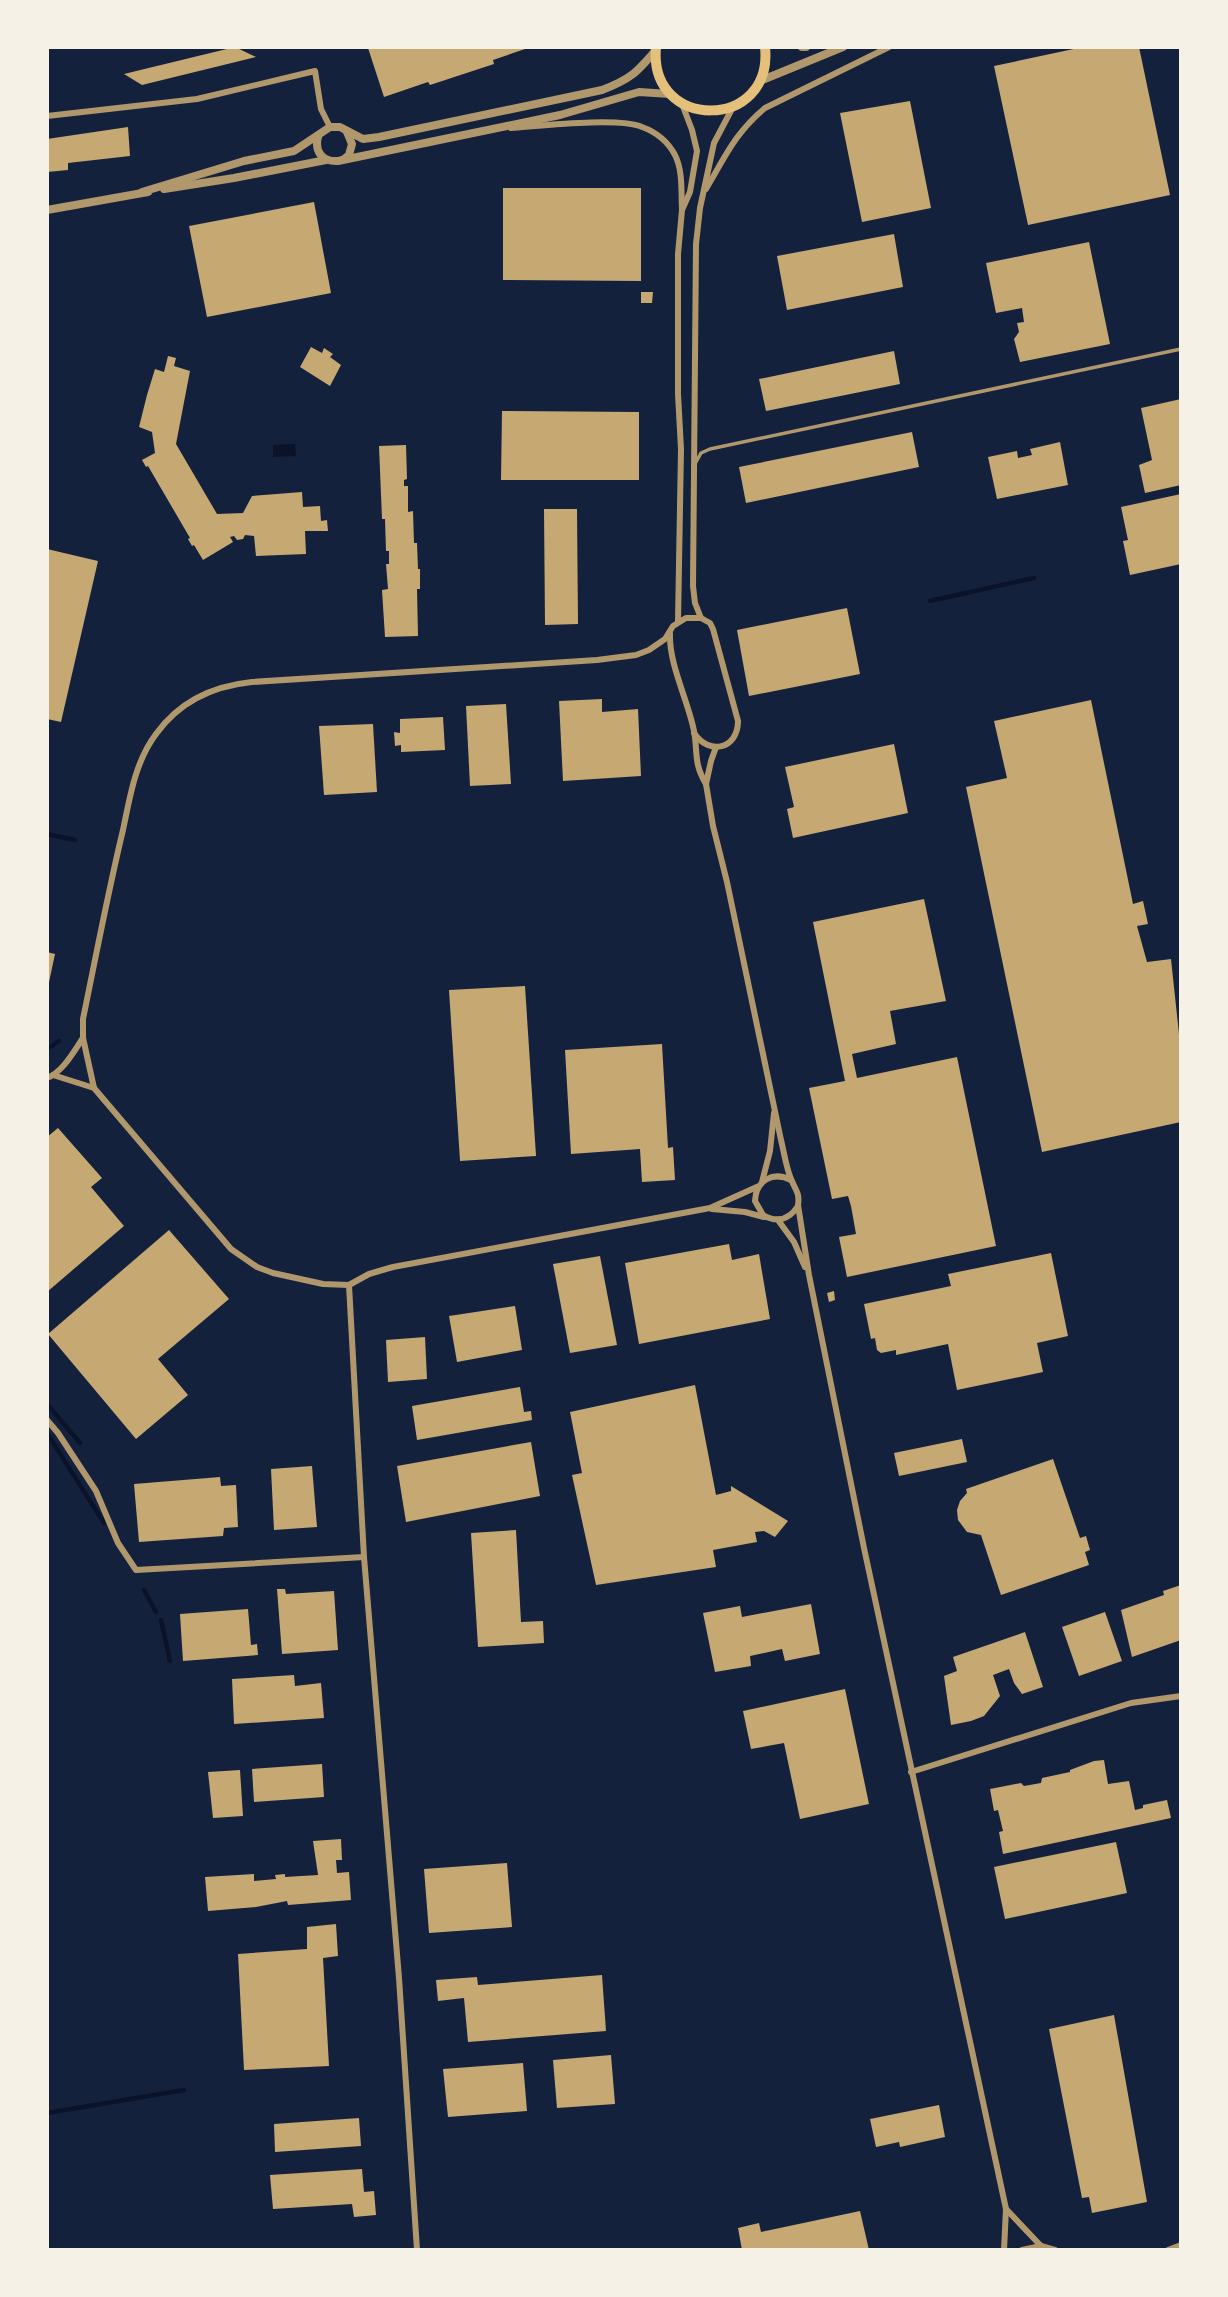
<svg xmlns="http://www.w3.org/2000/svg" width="1228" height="2297" viewBox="0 0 1228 2297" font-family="'DM Sans',sans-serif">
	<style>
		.water { fill: #0b132b }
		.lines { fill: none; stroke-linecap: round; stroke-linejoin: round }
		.stream { stroke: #0b132b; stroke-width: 4.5 }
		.building { fill: #c6a872 }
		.service { stroke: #b1986c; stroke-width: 3.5 }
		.minor { stroke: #b1986c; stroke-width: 6 }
		.tertiary { stroke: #b1986c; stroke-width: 8 }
		.primary { stroke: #e5c07b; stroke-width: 10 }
	</style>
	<rect width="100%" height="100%" fill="#14213d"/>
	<path class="water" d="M295 444 296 456 273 457V445Z"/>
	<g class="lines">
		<g class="stream">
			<path d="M930 601 1034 578"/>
			<path d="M47 834 75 840"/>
			<path d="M47 1049 59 1041"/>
			<path d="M47 1404 80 1443"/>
			<path d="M47 1433 104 1523"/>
			<path d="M144 1590 156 1612"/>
			<path d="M161 1620 170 1661"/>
			<path d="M47 2113 184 2090"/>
		</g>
	</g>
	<g class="building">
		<path d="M235 47 256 57 142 85 124 74Z"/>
		<path d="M371 47H528V48L493 60 494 64 430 85 428 82 384 97 368 48Z"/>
		<path d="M1083 47H1139L1170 195 1028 225 994 66Z"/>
		<path d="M910 101 931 208 862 222 840 113Z"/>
		<path d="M128 127 130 156 68 163V170L47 172V139Z"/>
		<path d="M503 188H641V281L503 280Z"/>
		<path d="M314 202 331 293 207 317 189 226Z"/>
		<path d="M894 234 903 287 787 310 777 256Z"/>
		<path d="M1089 242 1110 344 1020 362 1014 339 1019 332 1017 323 1024 322 1022 308 996 313 986 263Z"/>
		<path d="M641 292H653L652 303H641Z"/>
		<path d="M311 347 322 353 324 348 333 354 330 357 341 365 330 386 300 367Z"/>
		<path d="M894 351 900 384 766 411 759 379Z"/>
		<path d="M168 356 176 358 174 366 190 371 176 444 217 514 243 513 252 496 302 492 303 507 320 506 321 521 327 520 328 531H305L306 554 256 556 254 536 245 535 243 539 237 540 234 536 230 537 233 542 203 560 194 545 192 546 188 539 190 538 148 466 146 467 142 460 155 453 152 432 139 427 147 395 155 369 164 372Z"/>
		<path d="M1181 399V485L1145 493 1139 465 1152 460 1141 408Z"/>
		<path d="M502 411 639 412V480H501Z"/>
		<path d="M912 432 919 467 746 503 739 467Z"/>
		<path d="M1060 442 1068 485 997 499 988 457 1017 451 1018 458 1032 455 1030 449Z"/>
		<path d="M406 445 407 479 404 480V486H408V512L413 511 414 543H417L418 569H420V589H417L418 636 385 637 382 590 388 589 386 564H389V551H386L385 519H382L379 446Z"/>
		<path d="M1181 494V564L1130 575 1123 541 1128 540 1121 507Z"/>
		<path d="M544 509H577L578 624 545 625Z"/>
		<path d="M47 549 98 561 61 722 47 719Z"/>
		<path d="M847 608 860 674 749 696 737 630Z"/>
		<path d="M602 699V712L638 709 641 776 563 781 559 701Z"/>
		<path d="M1091 700 1133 904 1143 901 1148 924 1137 926 1147 962 1171 959 1179 1034 1181 1035V1110H1179L1181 1122 1042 1152 966 787 1007 778 994 721Z"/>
		<path d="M506 704 511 784 470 786 466 706Z"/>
		<path d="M443 717 445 750 401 752V745L395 746 394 732 400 733V719Z"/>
		<path d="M373 724 377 792 324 795 319 726Z"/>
		<path d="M894 744 908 813 793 838 787 809 794 807 785 767Z"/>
		<path d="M924 899 946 1001 890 1011 896 1044 852 1054 857 1078 957 1057 996 1246 847 1277 839 1237 856 1234 851 1206 848 1196 832 1199 809 1088 845 1081 813 922Z"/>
		<path d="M47 952 55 954 48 987H47Z"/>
		<path d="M525 986 536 1156 460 1161 449 990Z"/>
		<path d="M662 1044 668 1148 673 1147 675 1180 642 1182 640 1149 571 1154 565 1050Z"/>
		<path d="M58 1128 102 1178 91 1187 124 1226 47 1292V1137Z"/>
		<path d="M169 1230 229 1299 158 1359 188 1395 136 1439 48 1334Z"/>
		<path d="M729 1244 732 1260 759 1254 770 1319 639 1344 625 1263Z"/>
		<path d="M1051 1253 1068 1336 1037 1343 1043 1372 957 1390 948 1344 896 1355V1350L881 1353 877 1350 875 1338 871 1339 864 1304 951 1286 948 1274Z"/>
		<path d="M600 1256 617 1345 570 1353 553 1264Z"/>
		<path d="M834 1291 835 1300 829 1302 827 1293Z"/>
		<path d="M515 1306 522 1350 457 1362 449 1316Z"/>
		<path d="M425 1337 427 1379 388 1382 386 1340Z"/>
		<path d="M695 1385 716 1495 731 1491V1486L788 1521 775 1537 764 1531 755 1532 757 1542 713 1550 716 1567 596 1585 572 1475 582 1473 570 1412Z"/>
		<path d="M520 1387 524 1412 531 1411 532 1420 417 1440 412 1406Z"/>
		<path d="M962 1439 967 1462 899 1476 894 1453Z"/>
		<path d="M531 1442 540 1496 406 1522 397 1466Z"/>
		<path d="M1053 1459 1080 1538 1086 1536 1090 1550 1085 1552 1089 1565 1001 1595 981 1535 967 1532 958 1520 957 1510 960 1501 967 1493 966 1489Z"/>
		<path d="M312 1466 317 1527 274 1530 271 1469Z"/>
		<path d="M220 1477 221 1486 236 1485 238 1527 224 1528 223 1536 139 1542 134 1484Z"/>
		<path d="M516 1530 521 1622 543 1621 544 1643 478 1647 471 1533Z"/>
		<path d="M1181 1585V1640L1132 1657 1121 1610 1164 1595 1163 1591Z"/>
		<path d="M277 1589H285L286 1594 334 1591 338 1650 282 1654Z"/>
		<path d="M811 1604 820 1654 785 1661 782 1649 750 1656 751 1666 715 1672 703 1613 740 1606 742 1617Z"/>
		<path d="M248 1609 251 1645 257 1644 258 1655 183 1661 180 1614Z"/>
		<path d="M1105 1612 1122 1661 1079 1676 1062 1627Z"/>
		<path d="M1025 1632 1043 1687 1022 1694 1014 1683 1009 1669 993 1675 1000 1696 984 1716 971 1721 951 1725 944 1676 957 1671 953 1657Z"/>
		<path d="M294 1675 295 1686 321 1683 324 1718 234 1724 232 1679Z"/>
		<path d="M845 1689 869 1804 800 1819 784 1743 751 1749 743 1711Z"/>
		<path d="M1104 1760 1108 1784 1129 1781 1135 1810 1143 1808V1805L1167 1800 1171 1818 1003 1854 999 1832 1003 1831 998 1810 994 1811 990 1789 1021 1783 1024 1786 1041 1783 1042 1778 1070 1772V1770L1094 1761Z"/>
		<path d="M322 1764 324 1797 254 1802 252 1769Z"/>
		<path d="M240 1770 243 1816 213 1818 208 1772Z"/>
		<path d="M341 1839 342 1860H336L337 1873 349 1872 351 1900 288 1905 287 1901 256 1907 208 1911 205 1877 254 1874V1881L276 1879 275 1875 285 1874V1877L318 1875 313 1841Z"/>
		<path d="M1116 1842 1127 1893 1005 1919 994 1867Z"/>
		<path d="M507 1863 512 1927 429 1933 424 1869Z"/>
		<path d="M336 1924 338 1956 323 1958 329 2066 244 2070 238 1954 307 1949V1927Z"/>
		<path d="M602 1975 606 2031 468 2042 464 1998 438 2001 436 1980 477 1977 478 1985Z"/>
		<path d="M1114 2015 1147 2202 1092 2213 1089 2197 1082 2198 1049 2029Z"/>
		<path d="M611 2055 615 2104 557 2108 553 2060Z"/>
		<path d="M523 2063 527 2111 448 2117 443 2069Z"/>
		<path d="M939 2105 945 2137 900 2147 899 2142 876 2147 870 2119Z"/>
		<path d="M359 2118 361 2146 275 2152 274 2124Z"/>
		<path d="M362 2169 364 2192 374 2191 376 2215 354 2217 352 2204 273 2209 270 2175Z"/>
		<path d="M860 2211 869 2250H742L738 2228 759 2223 761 2232Z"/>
	</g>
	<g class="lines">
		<path class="service" d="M696 462 701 453 710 449 1181 349"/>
		<g class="minor">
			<path d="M47 116 197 99 315 71 321 109 330 127"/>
			<path d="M511 128C540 126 618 117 642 127 656 132 668 142 675 155 683 171 681 191 682 209"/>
			<path d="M706 189C725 157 735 133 765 108L889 47"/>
			<path d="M701 618 695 603 693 586 696 244 700 208 714 143 733 107"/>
			<path d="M678 622 681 449 678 394V254L682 210 690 192 697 151 692 130 682 104"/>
			<path d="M670 634C669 665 688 700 694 731 698 752 693 762 706 784"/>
			<path d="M694 733C709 756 738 749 738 721L713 629 710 623 701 618H686L673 626 665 639 649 650 636 655 597 660 252 682C213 686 179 702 156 734 135 762 130 797 123 830 108 892 96 956 83 1019V1038L94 1088 231 1249 257 1267 273 1273 323 1284 349 1285 369 1274 393 1267 710 1208 759 1186"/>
			<path d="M716 747 711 761 706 784 713 826 727 882 781 1140C784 1152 786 1167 791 1179 795 1189 800 1193 798 1205L809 1275 864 1548 1006 2209 1004 2250"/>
			<path d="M53 1075 94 1088"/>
			<path d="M47 1078C63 1072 74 1051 83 1038"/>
			<path d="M791 1180C773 1171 756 1180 755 1201L763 1215C777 1223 789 1220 798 1206"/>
			<path d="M762 1182 770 1151 774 1113"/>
			<path d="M712 1209 745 1212 764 1217"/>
			<path d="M778 1220 794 1242 805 1267"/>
			<path d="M349 1285 364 1557 399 1978 417 2250"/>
			<path d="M47 1420 58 1433 96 1491 118 1543 136 1570 364 1557"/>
			<path d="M911 1772 1131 1703 1181 1696"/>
			<path d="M1006 2209 1041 2246"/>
			<path d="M1022 2250 1041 2246 1055 2250"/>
			<path d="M1168 2250 1181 2245"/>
		</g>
		<g class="tertiary">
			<path d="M802 47H806"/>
			<path d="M760 81 843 47"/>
			<path d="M318 137C314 152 323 162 338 161L560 115 639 92 670 94"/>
			<path d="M344 159 349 155 352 144 347 132"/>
			<path d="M164 189 234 178 326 160"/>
			<path d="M142 192 244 161 294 151 330 127H340L363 139 379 137 602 90C631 79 636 73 656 50"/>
			<path d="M47 210 148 192"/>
		</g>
		<path class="primary" d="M656 47C648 132 774 131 765 47"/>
	</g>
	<rect width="1228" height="2297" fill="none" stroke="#f6f1e7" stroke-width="98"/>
</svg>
